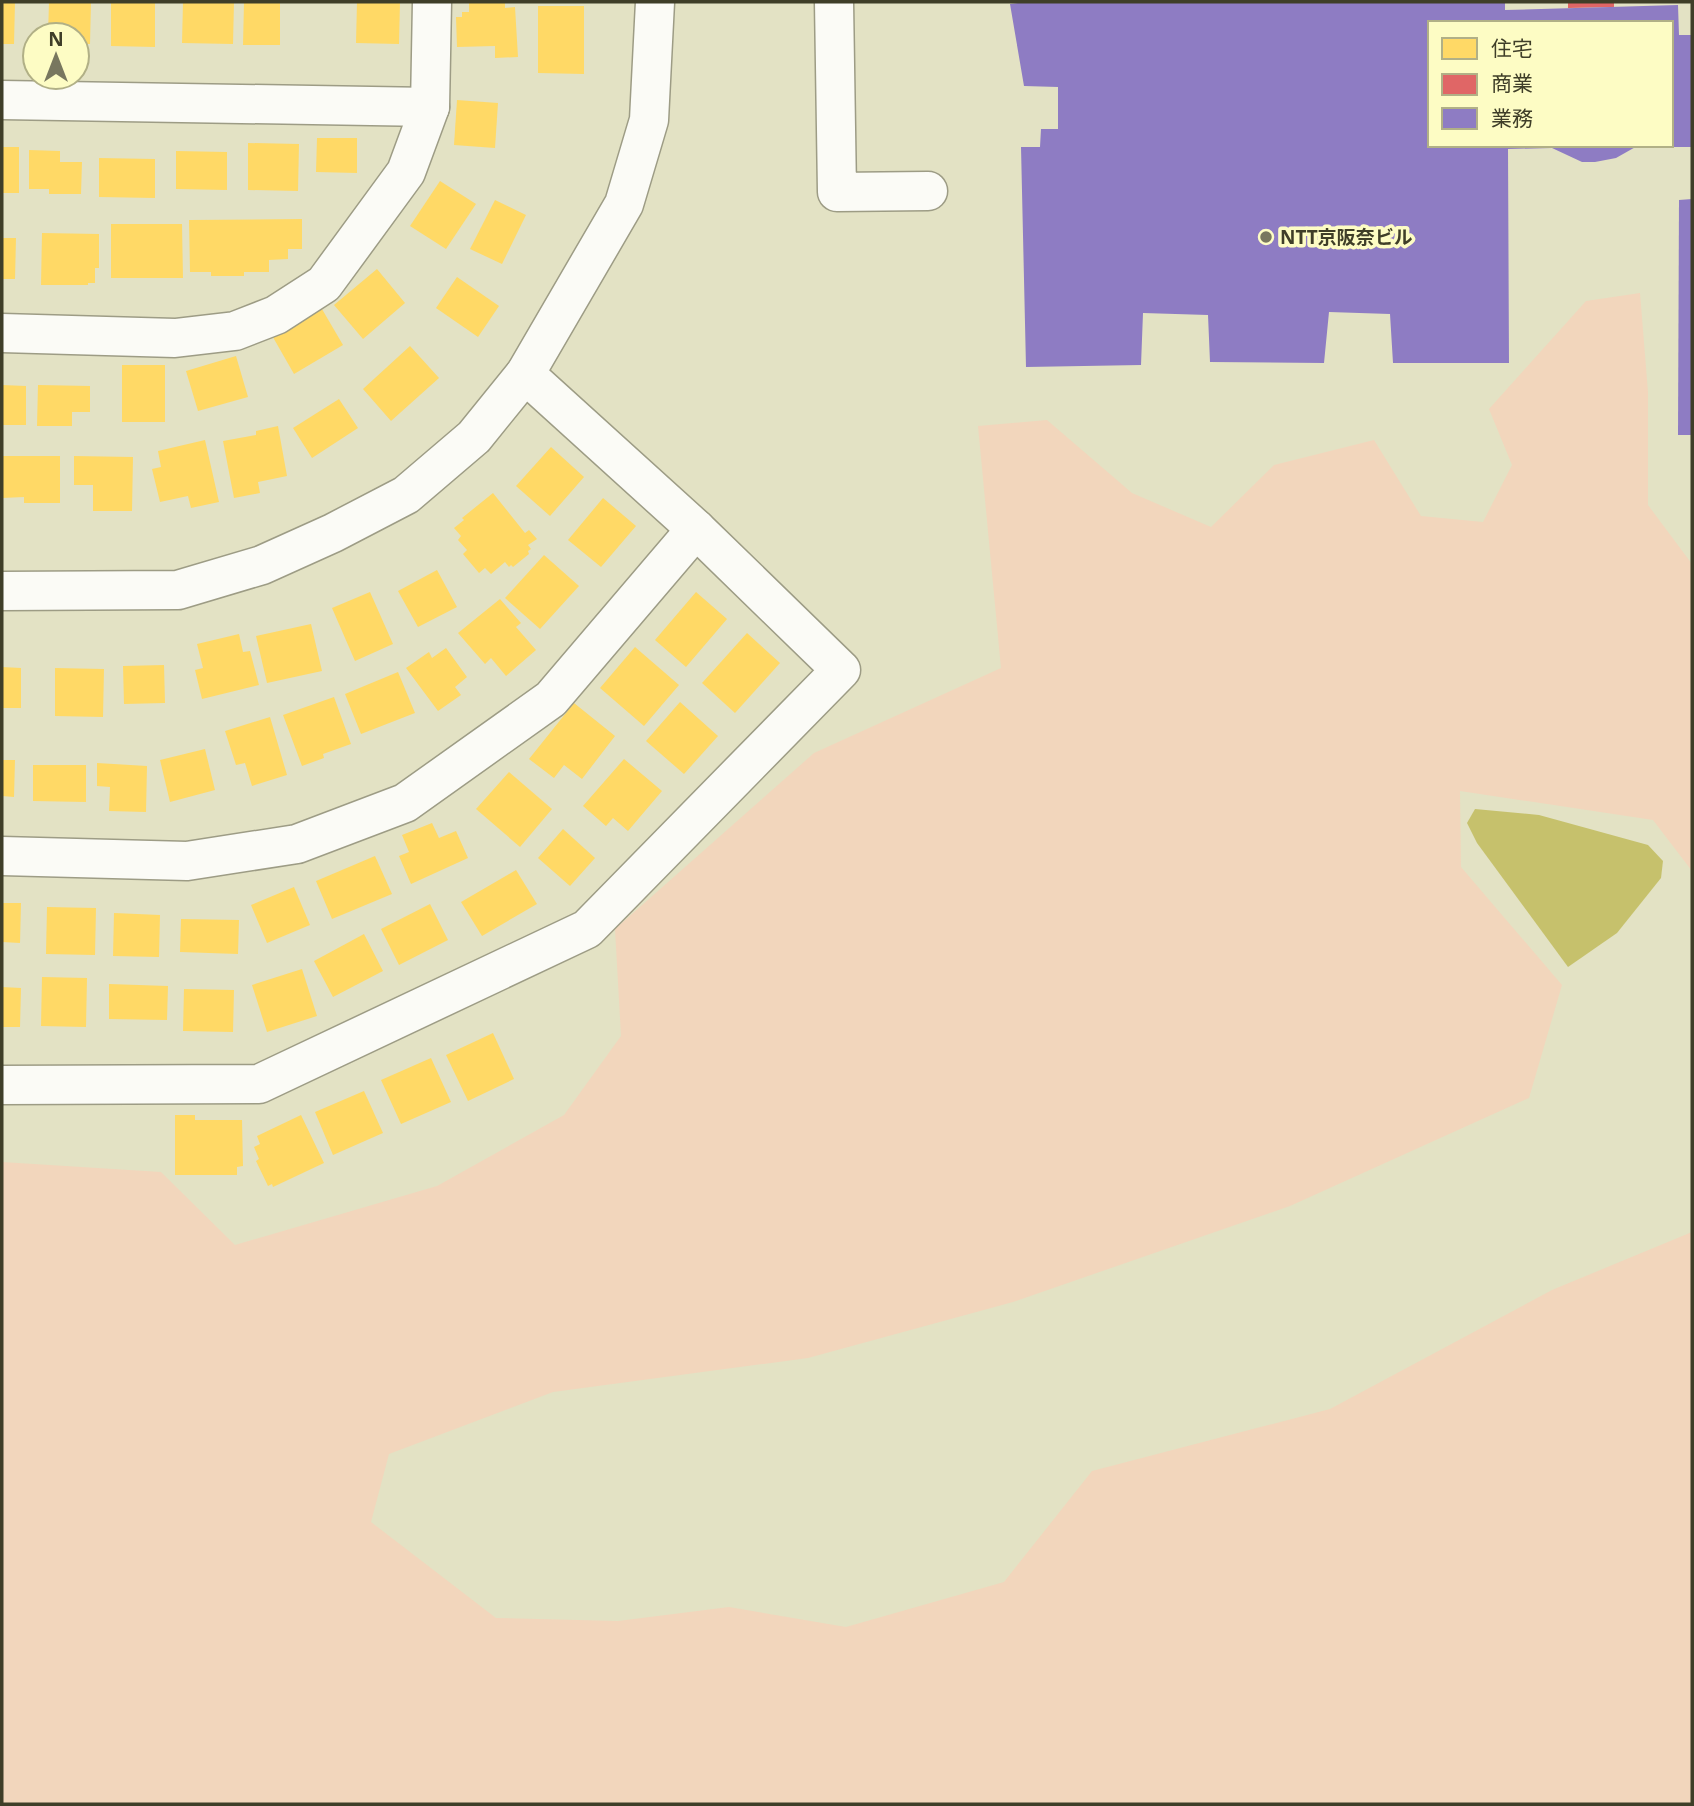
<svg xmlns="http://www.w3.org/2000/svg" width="1694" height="1806" viewBox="0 0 1694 1806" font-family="'Noto Sans','Noto Sans JP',sans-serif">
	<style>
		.green { fill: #f2d6bc }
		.water { fill: #c6c16c }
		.homes { fill: #ffd966 }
		.shops { fill: #e06666 }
		.offices { fill: #8e7cc3 }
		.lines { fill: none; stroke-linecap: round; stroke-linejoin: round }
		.minor-casing { stroke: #9d9c85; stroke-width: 41 }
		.minor { stroke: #fbfbf6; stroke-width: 38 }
		.poi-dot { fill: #78775f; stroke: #fdfcc4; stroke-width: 2.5 }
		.labels { text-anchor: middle; stroke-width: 7; stroke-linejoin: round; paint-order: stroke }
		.poi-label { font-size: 19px; font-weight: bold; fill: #3f3e28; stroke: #fdfcc4; text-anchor: start }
	</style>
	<rect width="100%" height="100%" fill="#e3e2c4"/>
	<path class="green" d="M1640 293 1648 392V505L1692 564V871L1653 820 1460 791 1461 867 1562 985 1529 1098 1290 1206 1013 1302 808 1358 553 1392 389 1454 371 1522 496 1618 618 1621 729 1607 846 1627 1004 1582 1092 1471 1330 1409 1552 1290 1692 1232V1804H2V1162L161 1172 235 1245 437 1186 564 1115 621 1036 615 929 814 753 1001 668 978 426 1047 420 1132 493 1211 527 1274 465 1374 440 1421 516 1483 522 1512 465 1489 409 1586 301Z"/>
	<path class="water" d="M1475 809 1539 815 1648 845 1663 861 1661 878 1617 933 1568 967 1477 843 1467 823Z"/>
	<g class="homes">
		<path d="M2 2H15L14 44H2Z"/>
		<path d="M49 2H91L90 44H77V35H48Z"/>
		<path d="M111 2H155V47L111 46Z"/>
		<path d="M183 2H234L233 44 182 43Z"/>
		<path d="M244 2H280V45H243Z"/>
		<path d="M357 2H400L399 44 356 43Z"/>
		<path d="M469 2H505V8L515 7 518 57 495 58V46L457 47 456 17H462V12H469Z"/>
		<path d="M538 6H584V74L538 73Z"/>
		<path d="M457 100 498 103 495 148 454 145Z"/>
		<path d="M317 138H357V173L316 172Z"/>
		<path d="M248 143 299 144 298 191 248 190Z"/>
		<rect x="2" y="147" width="17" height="46"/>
		<path d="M29 150 60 151V162H82L81 194H49V189H29Z"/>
		<path d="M176 151 227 152V190L176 189Z"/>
		<path d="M99 158 155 159V198L99 197Z"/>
		<path d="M440 181 476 204 446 249 410 226Z"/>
		<path d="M495 200 526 215 502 264 470 249Z"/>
		<path d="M302 219V249H288V259L269 260V272H244V276H211V272H190L189 220Z"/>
		<path d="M111 224H182L183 278H111Z"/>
		<path d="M42 233 99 234V268H95V283H88V285H41Z"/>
		<path d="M2 238H16L15 279H2Z"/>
		<path d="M377 269 405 303 363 339 334 305Z"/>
		<path d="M457 277 499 306 478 337 436 308Z"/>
		<path d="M319 304 343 345 294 374 270 332Z"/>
		<path d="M410 346 439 378 391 421 363 389Z"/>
		<path d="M236 356 248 397 198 411 186 371Z"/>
		<rect x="122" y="365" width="43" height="57"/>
		<path d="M2 385 26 386V425H2Z"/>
		<path d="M38 385 90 386V412H72V426H37Z"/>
		<path d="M339 399 358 428 312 458 293 428Z"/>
		<path d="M278 426 287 476 258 482 260 493 234 498 223 441 256 435V431Z"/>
		<path d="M205 440 219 502 191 508 188 496 160 502 152 469 161 467 158 451Z"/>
		<path d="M551 447 584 477 550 516 516 486Z"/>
		<path d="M2 456H60V503H24V497L2 498Z"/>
		<path d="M74 456 133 457 132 511H93V485H74Z"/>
		<path d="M493 493 525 533 529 530 537 539 528 545 531 549 528 551 529 554 513 567 511 565 509 567 505 562 491 574 485 568 479 573 463 554 467 550 458 540 461 536 454 528 464 520 462 518Z"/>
		<path d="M603 498 636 526 601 567 568 540Z"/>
		<path d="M544 555 579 586 540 629 505 598Z"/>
		<path d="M437 570 457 607 418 627 398 591Z"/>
		<path d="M370 592 393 644 355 661 332 608Z"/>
		<path d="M696 592 727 619 686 667 655 640Z"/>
		<path d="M500 599 521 623 516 627 536 650 506 676 491 658 485 664 458 633Z"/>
		<path d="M311 624 322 671 267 683 256 636Z"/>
		<path d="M747 633 780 663 735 713 702 683Z"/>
		<path d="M239 634 243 652 250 651 259 685 202 699 195 670 203 668 197 644Z"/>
		<path d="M635 647 679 685 644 726 600 688Z"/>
		<path d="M446 648 467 677 455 687 461 695 438 711 406 668 429 652 432 658Z"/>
		<path d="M164 665 165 703 124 704 123 666Z"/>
		<path d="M2 667 21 668V708H2Z"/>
		<path d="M55 668 104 669 103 717 55 716Z"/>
		<path d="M398 672 415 713 361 734 345 694Z"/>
		<path d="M334 697 351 744 323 754 324 758 302 766 283 715Z"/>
		<path d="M680 702 718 736 684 774 646 741Z"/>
		<path d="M574 703 615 736 582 779 564 765 554 778 529 759Z"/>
		<path d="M270 717 287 775 252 786 245 763 236 765 225 731Z"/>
		<path d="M205 749 215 790 170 802 160 760Z"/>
		<path d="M624 759 662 791 628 831 613 818 606 826 583 806Z"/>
		<path d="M2 760H15L14 797 2 796Z"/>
		<path d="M97 763 147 766 146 812 109 811 110 787 97 786Z"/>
		<path d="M33 765H86V802L33 801Z"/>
		<path d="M509 772 552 809 520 847 476 809Z"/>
		<path d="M432 823 439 838 456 831 468 858 411 884 399 856 409 852 402 835Z"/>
		<path d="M563 829 595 858 570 886 538 858Z"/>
		<path d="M375 856 392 894 332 919 316 881Z"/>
		<path d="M516 870 537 904 482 936 461 902Z"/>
		<path d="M294 887 310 925 267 943 251 905Z"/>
		<path d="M2 903H21L20 943 2 942Z"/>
		<path d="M430 904 448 940 399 965 381 929Z"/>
		<path d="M47 907 96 908 95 955 46 954Z"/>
		<path d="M114 913 160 915 159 957 113 956Z"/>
		<path d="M181 919 239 920 238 954 180 952Z"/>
		<path d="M364 934 383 971 333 997 314 961Z"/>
		<path d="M302 969 317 1016 267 1032 252 985Z"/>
		<path d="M42 977 87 978 86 1027 41 1026Z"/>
		<path d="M109 984 168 986 167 1020 109 1019Z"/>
		<path d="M2 987 21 988 20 1027H2Z"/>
		<path d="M184 989 234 990 233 1032 183 1031Z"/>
		<path d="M493 1033 514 1079 468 1101 446 1055Z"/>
		<path d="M431 1058 451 1102 401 1124 381 1080Z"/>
		<path d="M364 1091 383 1133 333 1155 315 1112Z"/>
		<path d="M175 1115H195V1120H242L243 1166 237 1167V1175H175Z"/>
		<path d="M301 1115 324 1163 273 1187 272 1184 268 1186 256 1161 259 1159 254 1147 260 1144 257 1136Z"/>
	</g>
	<path class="shops" d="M1568 2H1614V7L1568 8Z"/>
	<g class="offices">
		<path d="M1026 2H1505V10L1678 5 1679 35H1692V147H1671V23H1430V145H1639L1616 158 1595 162H1582L1552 148 1508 149 1509 363H1393L1390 314 1329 312 1324 363 1210 362 1208 315 1143 313 1141 365 1026 367 1021 147H1040L1041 129H1058V87L1024 86 1010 4Z"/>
		<path d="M1692 199V435H1678L1679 200Z"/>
	</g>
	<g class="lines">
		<defs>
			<g id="minor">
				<path d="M834 2 837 192 928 191"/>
				<path d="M2 100 430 107"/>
				<path d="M2 333 175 338 235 331 276 315 324 284 406 172 430 107 432 2"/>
				<path d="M2 591 178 590 262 565 333 533 406 495 474 437 525 374 624 204 649 120 655 2"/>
				<path d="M2 856 187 861 297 844 405 803 551 699 696 529"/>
				<path d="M2 1085 259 1084 587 929 841 670 696 529 525 374"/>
			</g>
		</defs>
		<use href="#minor" class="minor-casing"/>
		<use href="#minor" class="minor"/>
	</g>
	<circle class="poi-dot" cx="1266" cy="237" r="7"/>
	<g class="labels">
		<g class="poi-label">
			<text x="1280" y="244">NTT京阪奈ビル</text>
		</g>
	</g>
	<rect width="1694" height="1806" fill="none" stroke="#3f3e28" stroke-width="7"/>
	<rect x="1428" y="21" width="245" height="126" fill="#fdfcc4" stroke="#b1b086" stroke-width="2"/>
	<rect x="1442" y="38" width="35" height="21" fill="#ffd966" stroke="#b1b086" stroke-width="2"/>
	<text x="1491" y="56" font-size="21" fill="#3f3e28">住宅</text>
	<rect x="1442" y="74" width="35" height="21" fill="#e06666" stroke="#b1b086" stroke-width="2"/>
	<text x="1491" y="91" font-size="21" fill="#3f3e28">商業</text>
	<rect x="1442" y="108" width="35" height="21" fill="#8e7cc3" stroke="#b1b086" stroke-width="2"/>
	<text x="1491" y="126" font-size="21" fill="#3f3e28">業務</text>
	<g transform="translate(56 56)"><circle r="33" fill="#fdfcc4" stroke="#b1b086" stroke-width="2"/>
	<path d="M0-5L12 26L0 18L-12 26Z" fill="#78775f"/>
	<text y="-10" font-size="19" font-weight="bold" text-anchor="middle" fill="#3f3e28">N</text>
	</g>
</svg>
